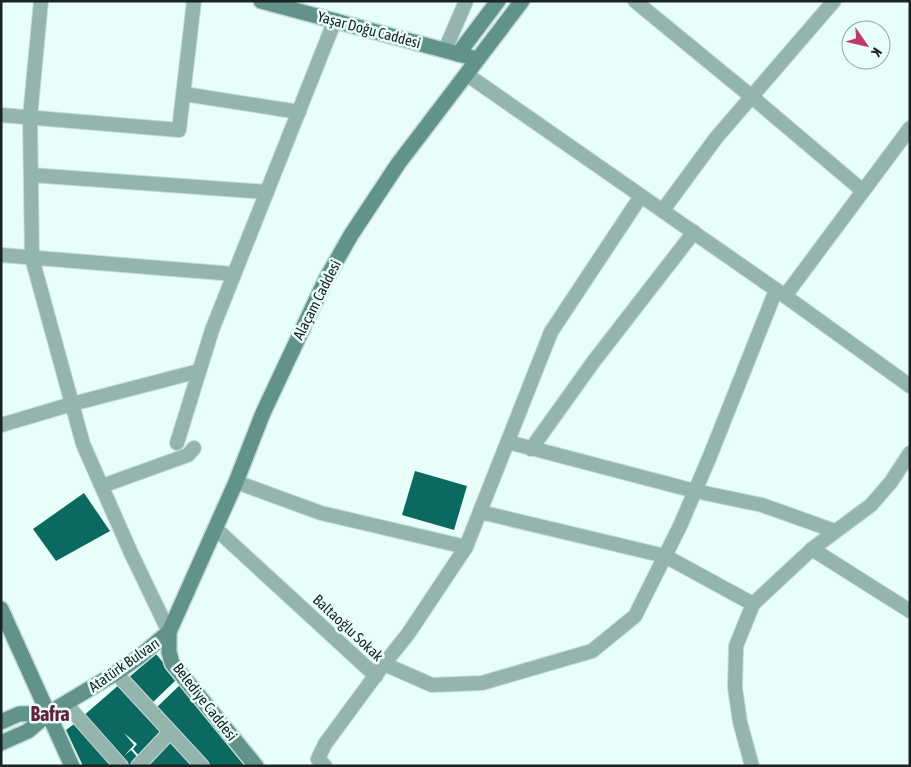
<svg xmlns="http://www.w3.org/2000/svg" width="911" height="767" viewBox="0 0 911 767" font-family="'Asap Condensed',sans-serif">
	<style>
		.building { fill: #0c695f }
		.lines { fill: none; stroke-linecap: round; stroke-linejoin: round }
		.street-casing { stroke: #c6dbd7; stroke-width: 16 }
		.secondary-casing { stroke: #c6dbd7; stroke-width: 18 }
		.street { stroke: #94b4ae; stroke-width: 14 }
		.secondary { stroke: #61938b; stroke-width: 15 }
		.labels { text-anchor: middle; stroke-width: 5; stroke-linejoin: round; paint-order: stroke }
		.street-label { font-size: 15px; fill: #1b2322; stroke: #e7fefa }
		.district-label { font-size: 20px; font-weight: bold; fill: #632036; stroke: #e7fefa }
	</style>
	<rect width="100%" height="100%" fill="#e7fefa"/>
	<g class="building">
		<path d="M415 471 467 486 454 530 402 515Z"/>
		<path d="M84 493 110 531 56 561 33 529Z"/>
		<path d="M156 654 177 679 151 704 127 679Z"/>
		<path d="M120 684 165 732 141 758 133 749 137 744 124 733 134 745 124 756 131 750 140 760 134 766H124L82 717Z"/>
		<path d="M181 684 247 766H209L155 709Z"/>
		<path d="M74 724 112 766H83L66 730Z"/>
		<path d="M170 737 198 766H143Z"/>
	</g>
	<g class="lines">
		<defs>
			<g id="street">
				<path d="M41 1 30 117 32 258 83 444 131 553 169 632"/>
				<path d="M635 1 752 97 863 191"/>
				<path d="M445 50 466 1"/>
				<path d="M466 74 785 296 910 386"/>
				<path d="M184 94 299 112"/>
				<path d="M1 115 179 130 194 1"/>
				<path d="M31 175 267 192"/>
				<path d="M663 210 716 138 834 1"/>
				<path d="M1 255 234 274"/>
				<path d="M785 296 910 128"/>
				<path d="M1 425 72 404 199 371"/>
				<path d="M508 442 695 491 762 505 835 531"/>
				<path d="M177 443 212 330 335 20"/>
				<path d="M531 449 594 361 694 232"/>
				<path d="M236 482 321 513 466 547"/>
				<path d="M102 486 188 455 194 448"/>
				<path d="M480 512 665 556 753 604"/>
				<path d="M216 529 376 676"/>
				<path d="M812 549 910 611"/>
				<path d="M384 664 432 685 482 683 592 651 635 616 680 526 710 456 776 290"/>
				<path d="M116 673 202 766"/>
				<path d="M66 704 121 766"/>
				<path d="M138 766 170 732"/>
				<path d="M325 766 318 759 325 744 384 664 408 634 466 547 551 332 641 196"/>
				<path d="M752 766 740 722 735 688 736 646 753 604 812 549 871 505 891 482 910 453"/>
			</g>
			<g id="secondary">
				<path d="M261 1 477 59"/>
				<path d="M458 54 498 1"/>
				<path d="M1 609 72 766"/>
				<path d="M169 632V652L172 663 256 766"/>
				<path d="M1 722 19 714 49 713"/>
				<path d="M1 743 28 731 49 713 116 673 139 657 169 632 236 482 263 413 326 279 351 235 398 164 522 1"/>
			</g>
		</defs>
		<use href="#street" class="street-casing"/>
		<use href="#secondary" class="secondary-casing"/>
		<use href="#street" class="street"/>
		<use href="#secondary" class="secondary"/>
	</g>
	<g class="labels">
		<g class="street-label">
			<text transform="translate(369 30) rotate(15)" y="5">Yaşar Doğu Caddesi</text>
			<text transform="translate(317 300) rotate(-63)" y="5">Alaçam Caddesi</text>
			<text transform="translate(348 628) rotate(43)" y="5">Baltaoğlu Sokak</text>
			<text transform="translate(124 665) rotate(-35)" y="5">Atatürk Bulvarı</text>
			<text transform="translate(205 702) rotate(52)" y="5">Belediye Caddesi</text>
		</g>
		<g class="district-label">
			<text x="50" y="721">Bafra</text>
		</g>
	</g>
	<rect width="911" height="767" fill="none" stroke="#1b2322" stroke-width="5"/>
	<g transform="translate(866 45) rotate(124)"><circle r="24" fill="#e7fefa" stroke="#95a6a4"/>
	<path d="M0-4L9 19L0 12L-9 19Z" fill="#c33669"/>
	<text y="-8" font-size="14" font-weight="bold" text-anchor="middle" fill="#1b2322">K</text>
	</g>
</svg>
